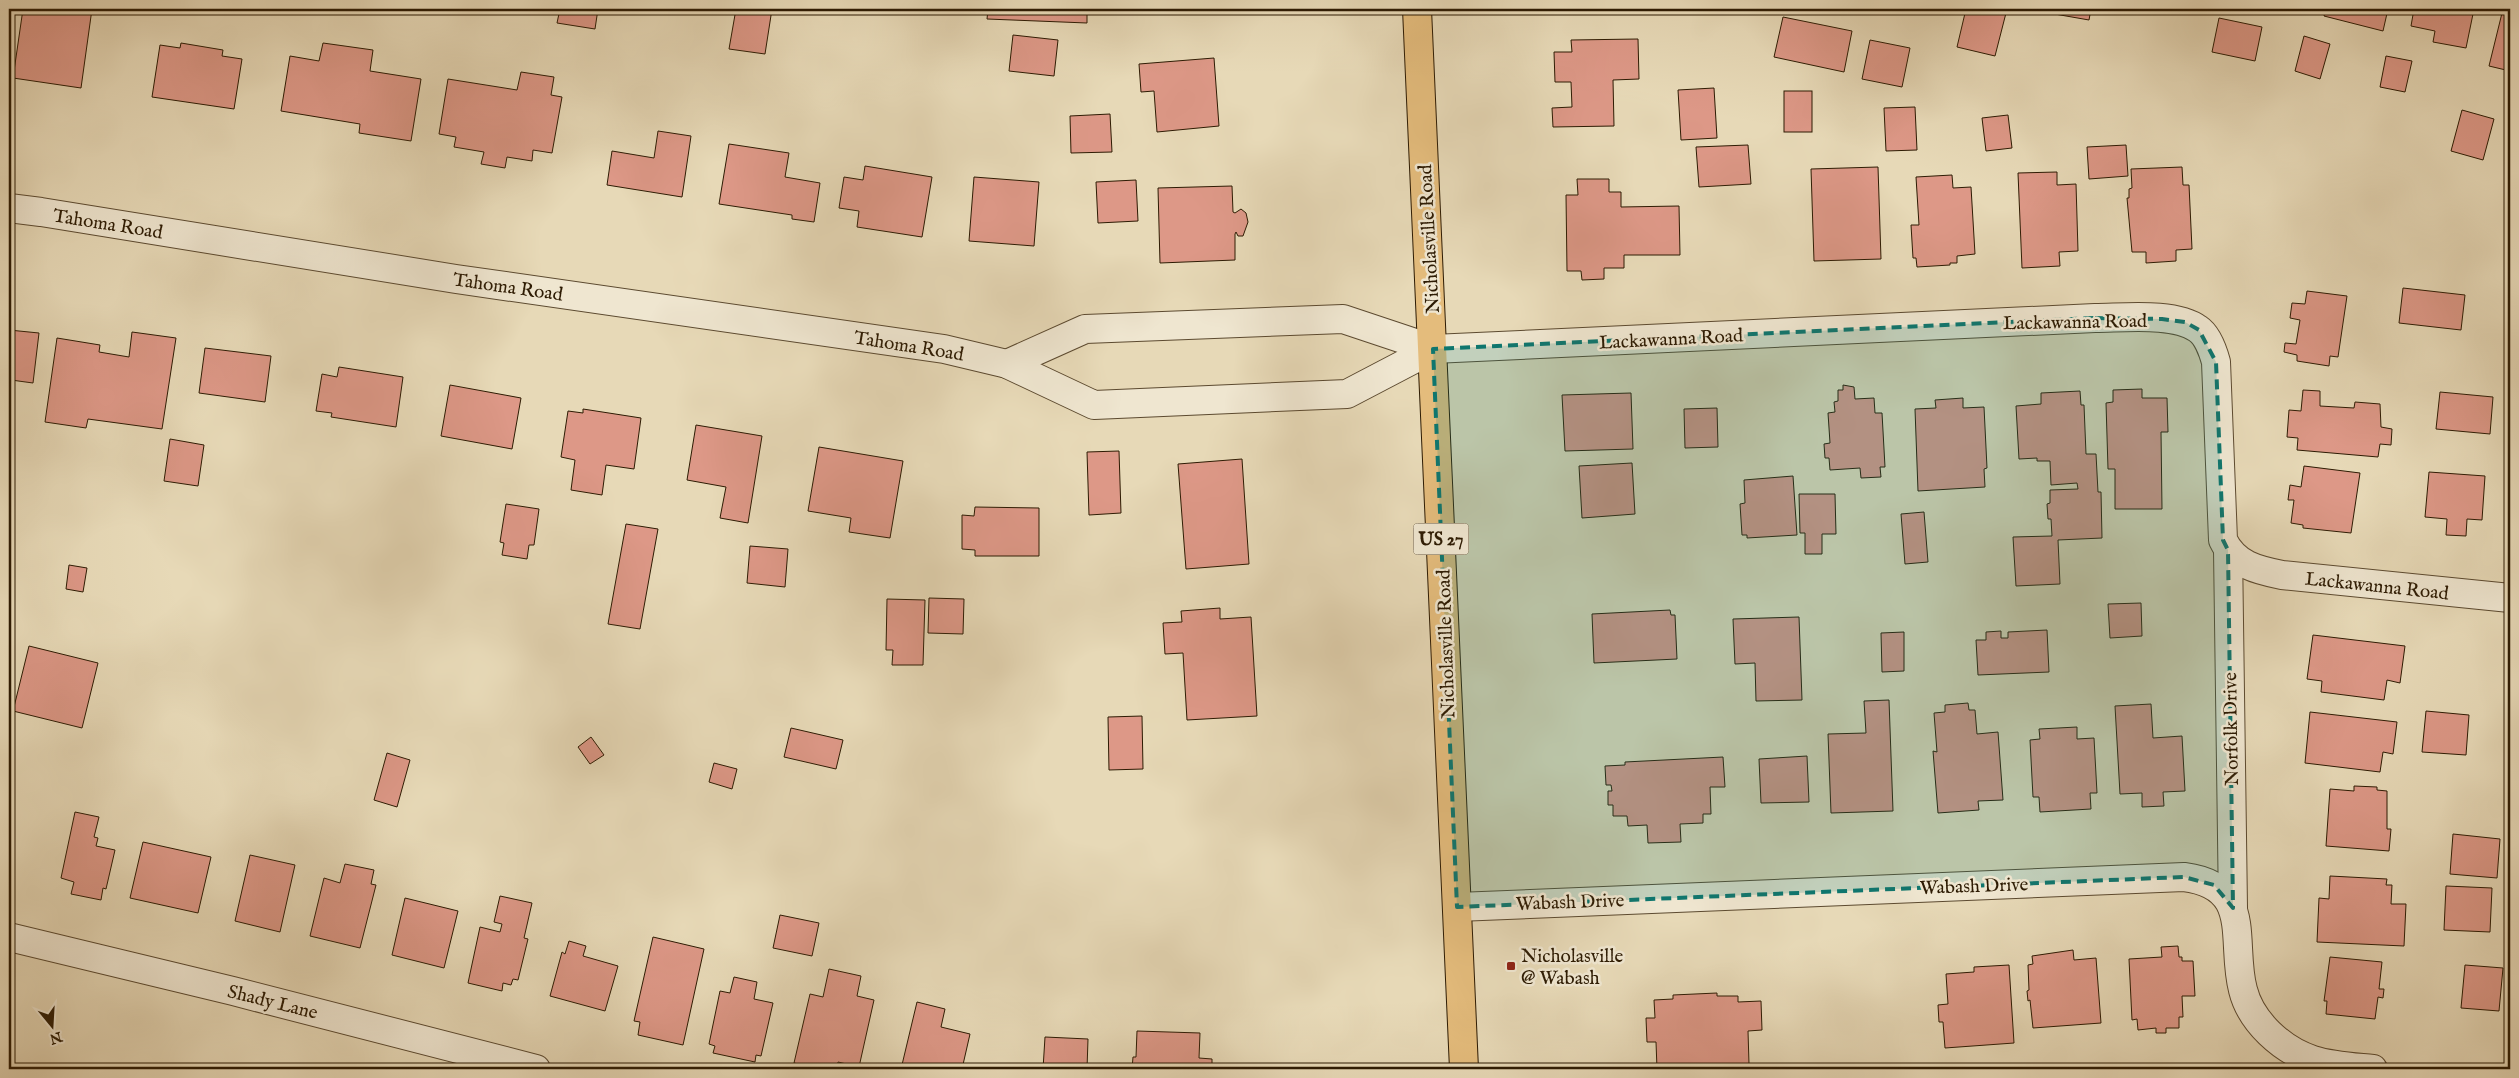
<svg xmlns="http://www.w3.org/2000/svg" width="2519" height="1078" viewBox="0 0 2519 1078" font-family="'IM FELL English',serif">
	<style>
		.building { fill: #dd9887; stroke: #2d1b03 }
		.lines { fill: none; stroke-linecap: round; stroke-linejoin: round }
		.minor-casing { stroke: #5c4a30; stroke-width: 30 }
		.primary-casing { stroke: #2d1b03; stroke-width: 30 }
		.minor { stroke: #efe6d0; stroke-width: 28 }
		.primary { stroke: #e4bc7c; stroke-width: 28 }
		.marked { fill: #0f766e; fill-opacity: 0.2; stroke: #0f766e; stroke-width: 4; stroke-dasharray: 10 6; stroke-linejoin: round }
		.poi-dot { fill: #8f2418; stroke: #efe6d0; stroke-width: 2 }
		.labels { text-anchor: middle; stroke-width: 5; stroke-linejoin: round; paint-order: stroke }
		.shield { fill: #efe6d0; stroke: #675840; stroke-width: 1 }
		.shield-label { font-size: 18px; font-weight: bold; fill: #2d1b03 }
		.street-label { font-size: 19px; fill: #2d1b03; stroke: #efe6d0 }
		.poi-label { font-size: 19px; fill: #2d1b03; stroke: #efe6d0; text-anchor: start }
	</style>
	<rect width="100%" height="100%" fill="#e7d9b7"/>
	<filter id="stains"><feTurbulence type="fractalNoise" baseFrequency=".004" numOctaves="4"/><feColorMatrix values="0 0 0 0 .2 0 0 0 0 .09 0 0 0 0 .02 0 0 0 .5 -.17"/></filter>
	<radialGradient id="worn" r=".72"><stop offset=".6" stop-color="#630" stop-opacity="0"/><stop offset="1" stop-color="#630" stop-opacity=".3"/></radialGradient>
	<g class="building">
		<path d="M23 9H92L81 88 13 78Z"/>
		<path d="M560 9H598L595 29 557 23Z"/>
		<path d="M736 9H772L765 54 729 49Z"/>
		<path d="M988 9H1098V12H1087V23L987 19Z"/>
		<path d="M1966 9H1989L2006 13 1995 56 1957 47Z"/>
		<path d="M2050 9H2091L2089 20 2049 13Z"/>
		<path d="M2326 9H2388L2383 31 2324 16Z"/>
		<path d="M2414 9H2474L2466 48 2433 42 2435 31 2411 26Z"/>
		<path d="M2503 9H2510V71L2489 66Z"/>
		<path d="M1783 17 1852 31 1844 72 1774 57Z"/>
		<path d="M2219 18 2262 27 2255 61 2212 52Z"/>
		<path d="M1013 35 1058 40 1054 76 1009 71Z"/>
		<path d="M2304 36 2330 44 2320 79 2295 71Z"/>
		<path d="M1638 39 1639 79 1613 80 1614 126 1553 127 1552 108 1572 107 1571 82H1555L1554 52H1572L1571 40Z"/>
		<path d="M1870 40 1910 48 1902 87 1862 79Z"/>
		<path d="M181 43 223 50 222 56 242 59 234 109 152 97 160 45 180 48Z"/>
		<path d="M323 43 373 50 370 71 421 79 411 141 359 133 360 124 281 111 290 56 319 61Z"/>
		<path d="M2386 56 2412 61 2405 92 2380 87Z"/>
		<path d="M1214 58 1219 126 1157 132 1154 91 1141 92 1139 64Z"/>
		<path d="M521 72 554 77 551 95 562 97 552 153 533 150 532 161 507 157 505 168 481 164 484 152 454 147 456 137 439 134 448 79 517 90Z"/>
		<path d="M1714 88 1717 138 1681 140 1678 90Z"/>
		<rect x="1784" y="91" width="28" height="41"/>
		<path d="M1915 107 1917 150 1886 151 1884 108Z"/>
		<path d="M2462 110 2494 119 2483 160 2451 151Z"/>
		<path d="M1110 114 1112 152 1071 153 1070 116Z"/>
		<path d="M2008 115 2012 148 1986 151 1982 118Z"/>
		<path d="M658 131 691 136 682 197 607 185 612 151 654 158Z"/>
		<path d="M729 144 789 153 785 177 820 183 814 222 792 219V215L719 204Z"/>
		<path d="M1748 145 1751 184 1699 187 1696 147Z"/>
		<path d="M2126 145 2128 176 2089 179 2087 147Z"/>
		<path d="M865 166 932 177 922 237 857 227 859 211 839 208 844 177 863 180Z"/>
		<path d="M1878 167 1881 259 1814 261 1811 169Z"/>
		<path d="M2182 167 2183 185H2189L2192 249 2176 250V261L2146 263V252H2132L2127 198H2129V189L2132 188 2131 169Z"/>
		<path d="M2057 172V185L2076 184 2078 251 2059 252 2060 266 2022 268 2018 173Z"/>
		<path d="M1952 175 1953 188 1971 187 1975 254 1957 256V263H1950V265L1917 267 1916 258H1913L1911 225H1919L1916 177Z"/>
		<path d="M974 177 1039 182 1034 246 969 241Z"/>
		<path d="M1577 179H1609V192H1621V207L1679 206 1680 255H1624V268H1604V279L1582 280 1581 271H1567L1566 195H1578Z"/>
		<path d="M1136 180 1138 221 1098 223 1096 182Z"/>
		<path d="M1232 186 1233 212 1235 213 1241 209 1246 213 1248 222 1243 236H1238L1236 232 1235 234V260L1160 263 1158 188Z"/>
		<path d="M2403 288 2465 295 2461 330 2399 323Z"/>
		<path d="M2307 291 2347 296 2338 357 2330 356 2329 366 2297 361V355L2284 352 2285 343 2296 344 2300 320 2290 318 2292 303 2305 304Z"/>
		<path d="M9 330 39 333 33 383 11 380Z"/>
		<path d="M132 332 176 338 162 429 88 419 86 428 45 422 57 338 100 345 99 352 129 357Z"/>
		<path d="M205 348 271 356 265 402 199 393Z"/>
		<path d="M339 367 403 377 396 427 331 417 332 413 316 411 322 374 337 377Z"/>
		<path d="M450 385 521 398 512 449 441 436Z"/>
		<path d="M1843 385 1854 387 1855 399 1874 398 1875 413H1882L1885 467H1880L1881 477 1861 478 1860 468 1830 470 1829 458H1825L1824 444 1830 443 1828 413 1835 412 1834 402 1838 401V390H1843Z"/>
		<path d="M2142 389V398H2167L2168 432H2161L2162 509H2115V469H2108L2106 403 2113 402V390Z"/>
		<path d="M2303 390 2320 391V406L2354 408 2355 402 2380 404 2381 427 2392 429 2391 445 2380 444 2378 457 2297 450 2298 438 2287 437 2289 410 2301 411Z"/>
		<path d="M2080 391 2081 405H2084L2086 454H2096L2098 492H2101L2102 538 2058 540 2060 584 2016 586 2013 537 2052 536 2051 519H2048L2047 504 2050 503V490L2078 489 2077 483 2051 485 2050 461H2037V458L2019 459 2016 406 2041 404V393Z"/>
		<path d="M2440 392 2493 397 2490 434 2436 429Z"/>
		<path d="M1631 393 1633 449 1565 451 1562 395Z"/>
		<path d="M1963 398V408L1984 407 1987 468 1984 469 1985 487 1918 491 1915 409 1936 408 1935 400Z"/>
		<path d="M1717 408 1718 447 1685 448 1684 409Z"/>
		<path d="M583 409 641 418 634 469 606 465 602 495 571 490 575 460 561 457 568 411 583 413Z"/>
		<path d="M696 425 762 436 748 523 720 518 726 487 687 480Z"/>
		<path d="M170 439 204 445 198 486 164 481Z"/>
		<path d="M819 447 903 461 890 538 849 532 851 518 808 511Z"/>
		<path d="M1119 451 1121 513 1089 515 1087 452Z"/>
		<path d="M1242 459 1249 564 1186 569 1178 464Z"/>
		<path d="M1632 463 1635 514 1582 518 1579 466Z"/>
		<path d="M2304 466 2360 473 2351 533 2303 528V525L2291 523 2294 500H2288L2290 485 2301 487Z"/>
		<path d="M2429 472 2485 476 2482 520 2467 519 2466 536 2446 535 2447 519 2425 517Z"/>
		<path d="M1793 476 1797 535 1747 538V535H1742L1740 504 1745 503 1744 480Z"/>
		<path d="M1799 494H1835L1836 534H1822V554H1805V533H1800Z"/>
		<path d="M506 504 539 509 534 545H529L527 559 502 555 504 543 500 542Z"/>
		<path d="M975 507 1039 508V556H975V550L962 549V515L974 516Z"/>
		<path d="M1924 512 1928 562 1905 564 1901 514Z"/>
		<path d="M626 524 658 529 640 629 608 624Z"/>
		<path d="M750 546 788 549 785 587 747 583Z"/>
		<path d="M69 565 87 568 83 592 66 589Z"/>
		<path d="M929 598 964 599 963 634 928 633Z"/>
		<path d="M887 599 925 600 923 665H892L893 650H886Z"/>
		<path d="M2141 603 2142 636 2110 638 2108 604Z"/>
		<path d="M1220 608V619L1251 617 1257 716 1187 720 1183 653 1165 654 1163 623 1182 622 1181 611Z"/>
		<path d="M1670 610 1671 615H1675L1677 659 1594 663 1592 614Z"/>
		<path d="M1799 617 1802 700 1756 701 1755 663 1735 664 1733 619Z"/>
		<path d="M2047 630 2049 672 1978 675 1976 640H1986V632L2001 631V638H2008V632Z"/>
		<path d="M1904 632V671L1882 672 1881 633Z"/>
		<path d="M2313 635 2405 646 2400 683 2387 680 2384 700 2321 692 2322 681 2307 679Z"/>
		<path d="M29 646 98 663 82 728 13 711Z"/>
		<path d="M1889 700 1893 811 1831 813 1828 734 1866 733 1864 701Z"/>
		<path d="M1968 703 1969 710H1975L1977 734 1998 732 2003 800 1978 801 1979 810 1938 813 1933 751 1937 752 1934 713 1945 712V705Z"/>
		<path d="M2151 704 2153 738 2182 736 2185 791 2163 792 2164 806 2142 807V793L2120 794 2115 706Z"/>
		<path d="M2426 711 2469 715 2466 755 2422 752Z"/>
		<path d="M2310 712 2397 722 2393 754 2383 752 2380 772 2305 763Z"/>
		<path d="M1142 716 1143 769 1109 770 1108 717Z"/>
		<path d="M2077 727V739L2094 738 2097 793H2090L2091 809 2040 812 2039 797H2033L2030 740 2040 739 2039 729Z"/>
		<path d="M791 728 843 740 836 769 784 757Z"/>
		<path d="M591 737 604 755 590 764 578 747Z"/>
		<path d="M387 753 410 760 397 807 374 800Z"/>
		<path d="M1807 756 1809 802 1761 803 1759 759Z"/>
		<path d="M1723 757 1725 787H1710L1711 814H1703V823L1680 824 1681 842 1648 843 1647 825 1628 826 1627 816H1613V805H1608V791H1612L1611 785H1606L1605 766 1625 765V762Z"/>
		<path d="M714 763 737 769 732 789 709 782Z"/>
		<path d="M2354 786 2377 787V790L2387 791V829H2391L2389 851 2326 846 2330 789 2354 791Z"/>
		<path d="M75 812 99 817 94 837 98 838 96 846 115 850 106 889 103 888 101 900 71 894 74 882 61 878Z"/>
		<path d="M2453 834 2500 839 2497 878 2450 874Z"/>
		<path d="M143 842 211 857 198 913 130 898Z"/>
		<path d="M250 855 295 865 280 932 235 921Z"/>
		<path d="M345 864 374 870 371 884 376 885 360 948 310 936 324 878 340 883Z"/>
		<path d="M2330 876 2387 879 2386 885H2392L2391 904H2406L2404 946 2317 942 2319 898 2329 899Z"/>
		<path d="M2446 886 2492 888 2490 932 2444 930Z"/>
		<path d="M500 896 532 903 524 938 528 939 518 980 513 979 511 985 503 983 502 991 468 983 480 927 500 932 502 924 494 922Z"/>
		<path d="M405 898 458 911 444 968 392 955Z"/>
		<path d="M780 915 819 923 812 956 773 948Z"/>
		<path d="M653 937 704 949 683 1045 638 1035 640 1022 634 1021Z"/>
		<path d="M569 941 586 946 583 956 618 966 605 1011 550 996 562 952 565 954Z"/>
		<path d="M2178 946 2179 957H2182V961H2193L2195 996H2182L2183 1017H2179V1028H2166V1033H2156V1028L2138 1030 2137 1019 2132 1020 2129 959 2162 957 2161 947Z"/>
		<path d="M2073 950 2074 960 2096 958 2101 1023 2033 1028 2030 1000 2028 1001 2027 991 2029 990 2028 965 2033 964 2032 956Z"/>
		<path d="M2330 957 2382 962 2379 989H2384L2383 998 2378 997 2375 1019 2326 1014 2327 1001H2324Z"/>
		<path d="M2009 965 2014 1043 1945 1048 1943 1022H1939L1938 1005 1948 1004 1946 974 1974 972V967Z"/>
		<path d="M2465 965 2503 968 2499 1011 2461 1008Z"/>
		<path d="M829 969 861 976 857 996 874 1000 859 1067 838 1062 837 1069H821L794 1063 810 994 823 997Z"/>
		<path d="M734 977 757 982 754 999 773 1003 761 1056 756 1055 755 1062 713 1053 715 1046 709 1044 720 991 730 993Z"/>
		<path d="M1717 993V996H1738V1002L1761 1001 1762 1030 1748 1031 1749 1064 1726 1065V1069H1657L1656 1042H1647L1646 1018H1655L1654 1000 1673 999V995Z"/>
		<path d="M917 1002 945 1009 941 1027 970 1034 962 1069H901Z"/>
		<path d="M1137 1031 1200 1033 1199 1058 1212 1059V1069H1132L1133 1057H1136Z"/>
		<path d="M1045 1037 1088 1039 1087 1069H1043Z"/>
	</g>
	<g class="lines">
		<defs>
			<g id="minor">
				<path d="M9 208 41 212 456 279 944 349 1007 364 1094 405 1347 394 1433 349"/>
				<path d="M1007 364 1085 329 1343 319 1433 349 2095 318C2123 318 2175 312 2198 329 2207 335 2213 351 2216 362L2223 540C2235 565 2257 570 2282 575L2510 598"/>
				<path d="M2228 550 2233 908"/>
				<path d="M1457 907 2184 877C2255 886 2230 942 2243 990 2251 1022 2282 1050 2313 1060 2332 1066 2353 1067 2373 1069"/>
				<path d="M9 937 233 991 536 1069"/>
			</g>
			<path id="primary" d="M1417 9 1464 1069"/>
		</defs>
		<use href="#minor" class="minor-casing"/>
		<use href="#primary" class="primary-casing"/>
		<use href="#minor" class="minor"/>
		<use href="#primary" class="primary"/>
	</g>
	<path class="marked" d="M2095 318 2162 319 2185 322 2199 330 2216 362 2223 540 2228 550 2233 908 2214 885 2184 877 1457 907 1433 349Z"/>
	<rect class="poi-dot" x="1506" y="961" width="10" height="10" rx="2.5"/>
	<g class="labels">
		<rect class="shield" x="1413.5" y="523.5" width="55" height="31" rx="4"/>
		<g class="shield-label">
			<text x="1441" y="545">US 27</text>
		</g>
		<g class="street-label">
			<text transform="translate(108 223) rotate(9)" y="7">Tahoma Road</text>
			<text transform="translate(1428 239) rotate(-93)" y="7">Nicholasville Road</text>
			<text transform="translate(508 286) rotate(8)" y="7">Tahoma Road</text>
			<text transform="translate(2075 321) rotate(-1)" y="7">Lackawanna Road</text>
			<text transform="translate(1671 338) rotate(-3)" y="7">Lackawanna Road</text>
			<text transform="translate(909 345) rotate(9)" y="7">Tahoma Road</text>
			<text transform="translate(2377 585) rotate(6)" y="7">Lackawanna Road</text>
			<text transform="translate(1445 644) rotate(-92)" y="7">Nicholasville Road</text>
			<text transform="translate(2230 729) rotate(-91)" y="7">Norfolk Drive</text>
			<text transform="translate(1974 885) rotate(-2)" y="7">Wabash Drive</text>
			<text transform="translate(1570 901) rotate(-2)" y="7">Wabash Drive</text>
			<text transform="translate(273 1001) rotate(14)" y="7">Shady Lane</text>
		</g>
		<g class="poi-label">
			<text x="1521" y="962">Nicholasville<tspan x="1521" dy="22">@ Wabash</tspan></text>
		</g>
	</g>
	<rect width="2519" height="1078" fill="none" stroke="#e7d9b7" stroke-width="30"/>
	<rect x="10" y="10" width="2499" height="1058" fill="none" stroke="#2d1b03" stroke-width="2.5"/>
	<rect x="15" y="15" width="2489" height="1048" fill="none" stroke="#2d1b03"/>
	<g transform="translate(52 1026) rotate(162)" stroke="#efe6d0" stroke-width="4" paint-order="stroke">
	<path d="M0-4L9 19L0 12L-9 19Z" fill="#2d1b03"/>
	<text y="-8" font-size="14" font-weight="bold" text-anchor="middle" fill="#2d1b03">N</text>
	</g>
	<rect width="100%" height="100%" filter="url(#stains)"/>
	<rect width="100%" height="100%" fill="url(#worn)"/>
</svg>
